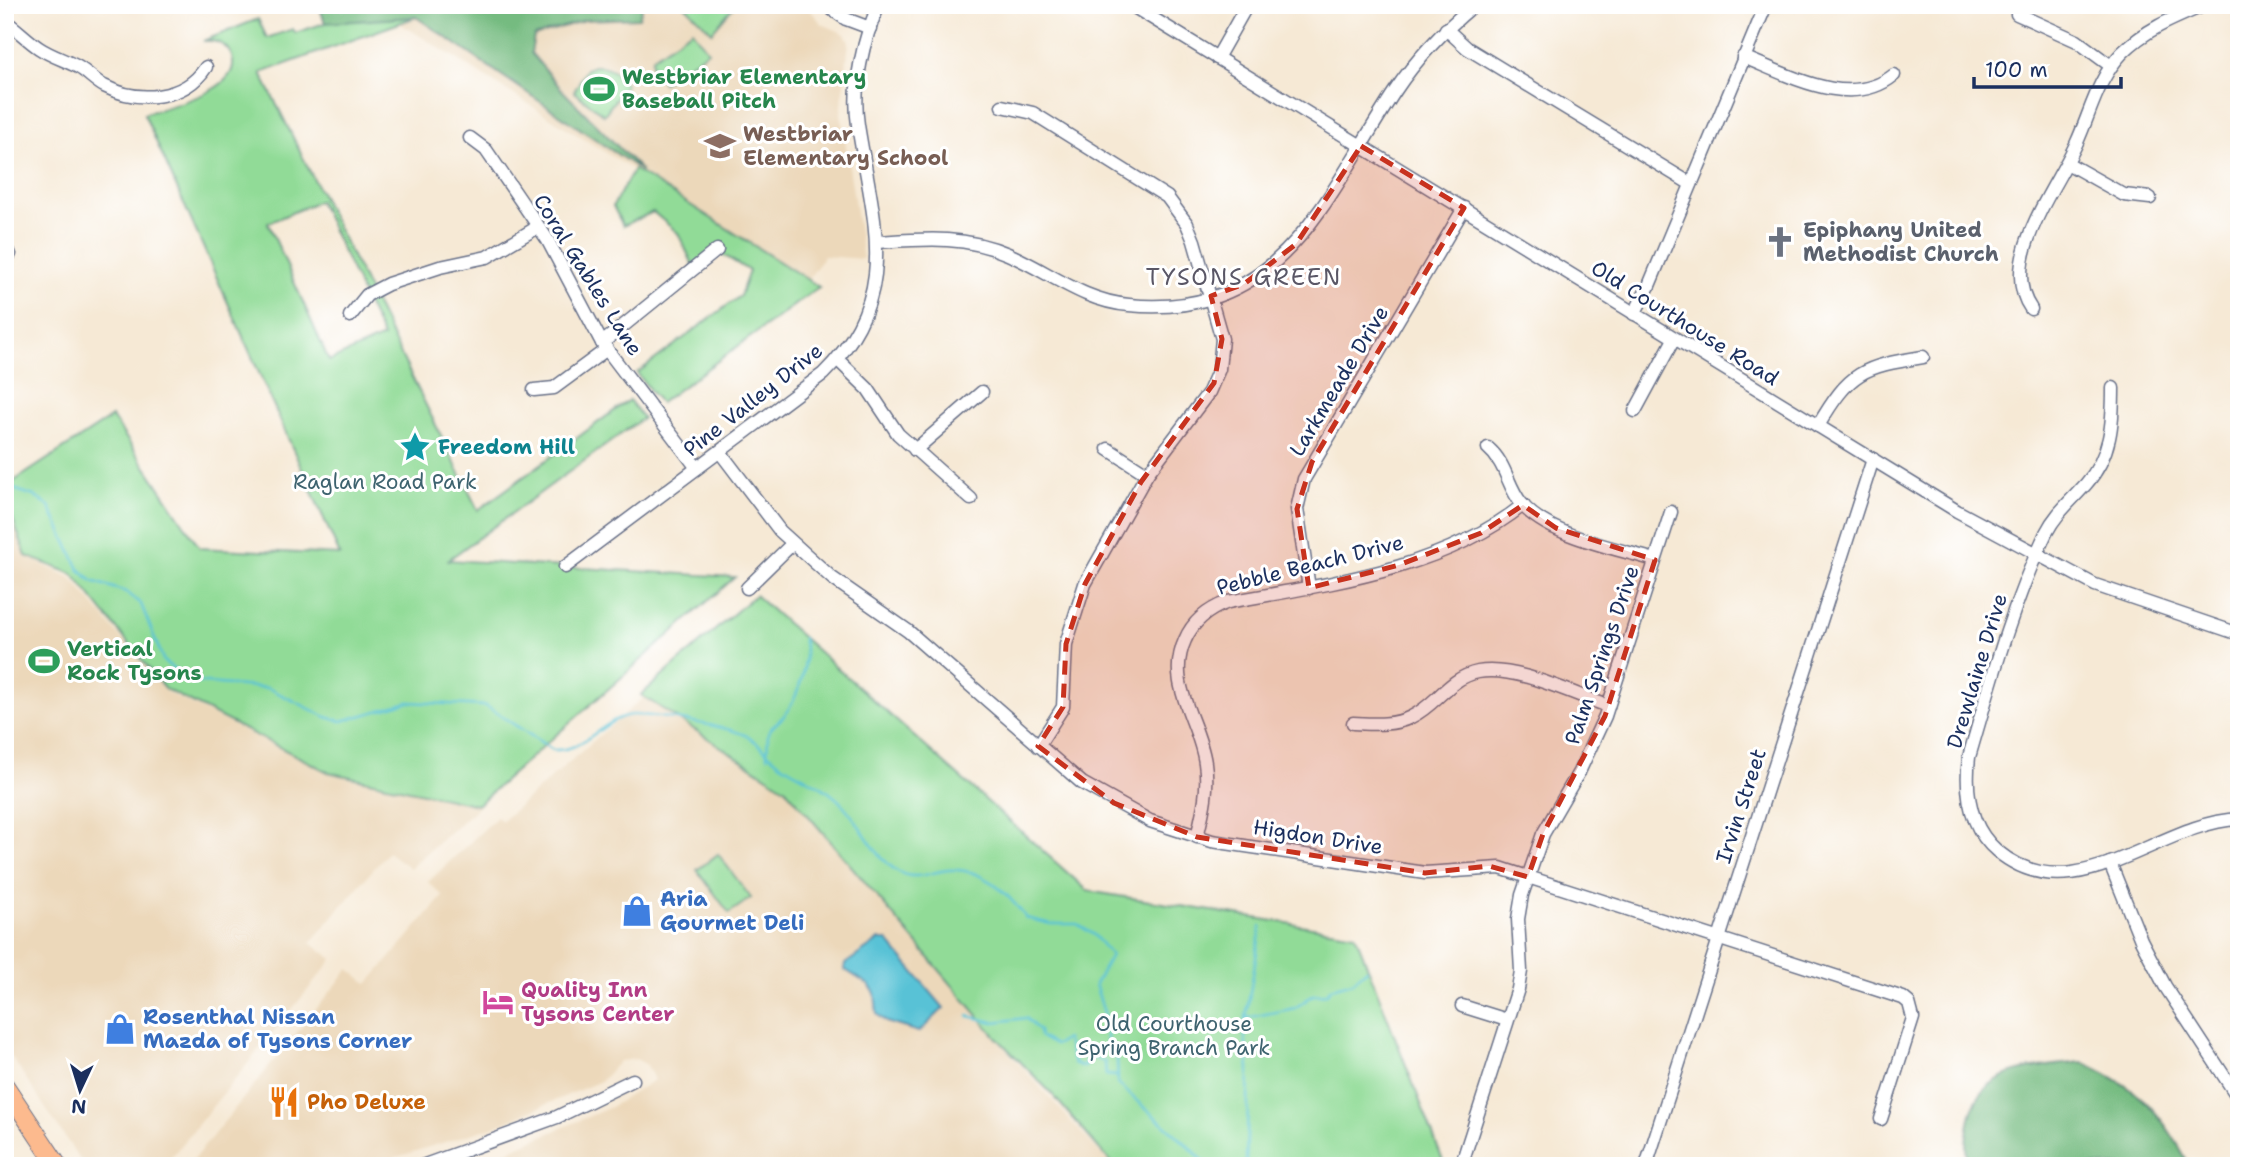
<svg xmlns="http://www.w3.org/2000/svg" width="2244" height="1171" viewBox="0 0 2244 1171" font-family="'Shantell Sans',sans-serif">
	<style>
		.built { fill: #ecd8ba }
		.green { fill: #91db97; stroke: #56857a; stroke-width: 2; fill-rule: evenodd }
		.forest { fill: #74bb80; stroke: #48756f; stroke-width: 2 }
		.water { fill: #59c2d6; stroke: #3a789a; stroke-width: 2 }
		.lines { fill: none; stroke-linecap: round; stroke-linejoin: round }
		.stream { stroke: #59c2d6; stroke-width: 2.5 }
		.minor-casing { stroke: #687088; stroke-width: 15 }
		.highway-casing { stroke: #687088; stroke-width: 20 }
		.minor { stroke: #fff; stroke-width: 12 }
		.highway { stroke: #fcba8e; stroke-width: 18 }
		.marked { fill: #c8321e; fill-opacity: 0.2; stroke: #c8321e; stroke-width: 5; stroke-dasharray: 14 9; stroke-linejoin: round }
		.labels { text-anchor: middle; stroke-width: 6; stroke-linejoin: round; paint-order: stroke }
		.leisure-label { font-size: 21px; font-weight: bold; fill: #27864d; stroke: #fff; text-anchor: start }
		.education-label { font-size: 21px; font-weight: bold; fill: #785e54; stroke: #fff; text-anchor: start }
		.worship-label { font-size: 21px; font-weight: bold; fill: #5b616d; stroke: #fff; text-anchor: start }
		.street-label { font-size: 21px; fill: #1b2f5e; stroke: #fff }
		.culture-label { font-size: 21px; font-weight: bold; fill: #0d838f; stroke: #fff; text-anchor: start }
		.park-label { font-size: 21px; fill: #3e636f; stroke: #fff }
		.shop-label { font-size: 21px; font-weight: bold; fill: #366cbe; stroke: #fff; text-anchor: start }
		.hotel-label { font-size: 21px; font-weight: bold; fill: #b23c85; stroke: #fff; text-anchor: start }
		.food-label { font-size: 21px; font-weight: bold; fill: #c56008; stroke: #fff; text-anchor: start }
		.neighbourhood-label { font-size: 23px; letter-spacing: 2px; fill: #5a5766; stroke: #fff }
	</style>
	<rect width="100%" height="100%" fill="#fff"/>
	<filter id="ink" filterUnits="userSpaceOnUse"><feTurbulence type="fractalNoise" baseFrequency=".0143" numOctaves="2"/><feDisplacementMap in="SourceGraphic" scale="14" xChannelSelector="R" yChannelSelector="G"/><feConvolveMatrix kernelMatrix="1 2 1 2 8 2 1 2 1" color-interpolation-filters="sRGB"/></filter>
	<filter id="wash" filterUnits="userSpaceOnUse"><feTurbulence type="fractalNoise" baseFrequency=".00686" numOctaves="4" result="noise"/><feDisplacementMap in="SourceGraphic" scale="28" xChannelSelector="R" yChannelSelector="G"/><feGaussianBlur stdDeviation="1.57" result="paint"/><feColorMatrix in="noise" values="0 0 0 0 0 0 0 0 0 0 0 0 0 0 0 0 0 1.4 0 .05"/><feComposite in="paint" operator="in"/></filter>
	<g filter="url(#wash)">
		<rect width="100%" height="100%" fill="#f6e9d5"/>
		<g class="built">
			<path d="M451 5H806L822 24 845 34 849 41 841 113 863 259 824 256 808 280 401 24Z"/>
			<path d="M5 511 11 512 26 557 71 578 166 692 330 774 479 806 410 868 388 852 310 943 333 959 164 1166H84L5 1047Z"/>
			<path d="M645 696 786 790 996 1039 1112 1166H472L611 1107 654 1080 647 1065 636 1059 619 1061 601 1081 493 1127 368 1166H188L349 969 368 984 443 896 428 882 497 817 502 821Z"/>
		</g>
		<g class="green">
			<path d="M319 5 416 17 261 73 478 510 629 400 643 418 448 560 735 577 477 805 328 772 165 689 73 574 26 556 10 511 5 510V487L112 417 200 548 340 555 144 114C168 106 247 90 231 54 225 43 215 40 203 41L258 19 267 38 293 29 295 33 325 23ZM319 201 383 337 329 361 268 223Z"/>
			<path d="M684 5H735L712 32Z"/>
			<path d="M692 30 708 51 663 83 651 65 652 58Z"/>
			<path d="M594 66C610 65 618 73 626 85L604 115 574 92 586 69Z"/>
			<path d="M634 169 819 287 660 403 637 373 740 296 749 271 717 251 694 267 678 233 653 212 623 226 613 206Z"/>
			<path d="M755 595 1088 891 1355 934 1445 1166H1114L1052 1094 996 1037 786 789 641 695Z"/>
			<path d="M718 854 751 898 729 913 697 870Z"/>
		</g>
		<g class="forest">
			<path d="M319 5H643L639 18 585 20 534 36 531 53 563 91 642 171 416 17 325 23Z"/>
			<path d="M2082 1062C2140 1088 2160 1110 2190 1166H1970C1964 1150 1966 1140 1969 1123 1978 1066 2035 1068 2082 1062Z"/>
		</g>
		<path class="water" d="M879 940H887L944 1008 919 1032 886 1022 877 1014 875 993 869 985 844 969 845 964Z"/>
		<g class="lines">
			<g class="stream">
				<path d="M5 486 34 496 49 506 79 569 92 581 126 592 141 604 164 662 194 682 268 688 326 717 342 721 409 702 486 706 553 750C586 752 606 715 634 715 656 715 730 726 749 737 763 746 770 758 786 767 805 778 828 788 843 805 861 824 874 856 897 871 915 882 929 872 948 870 982 867 1008 893 1026 918L1051 924H1077L1094 935 1111 955 1095 984 1107 1022V1044L1117 1059 1118 1083C1146 1112 1181 1135 1208 1166"/>
				<path d="M767 756 768 733C772 726 777 723 783 717 799 697 810 662 803 638"/>
				<path d="M968 1016 994 1022 1026 1018 1039 1031 1040 1037 1055 1045 1066 1039 1074 1063 1084 1067 1087 1058 1092 1057 1105 1062 1106 1075 1117 1076"/>
				<path d="M1246 1018 1295 1008 1313 995 1326 994 1331 988 1353 982 1367 969"/>
				<path d="M1246 1166 1249 1069 1244 1029 1261 927"/>
			</g>
		</g>
	</g>
	<g filter="url(#ink)">
		<g class="lines">
			<defs>
				<g id="minor">
					<path d="M826 5 846 19 870 28"/>
					<path d="M1131 5 1957 511 2095 585 2239 634"/>
					<path d="M2017 14 2077 41 2111 66"/>
					<path d="M5 21C17 29 27 40 39 48 51 56 65 60 78 67 87 72 95 81 104 86 137 103 184 101 206 67"/>
					<path d="M1446 29 1467 48 1691 184"/>
					<path d="M1743 57C1787 74 1850 111 1894 75"/>
					<path d="M1217 58 1247 5"/>
					<path d="M1002 106 1033 113 1167 197 1187 224 1194 241 1222 339 1219 369 1209 392 1147 474 1085 584 1066 644 1063 707 1038 746"/>
					<path d="M470 138 486 150 547 239 602 343 697 468"/>
					<path d="M2067 163 2124 195 2150 198"/>
					<path d="M878 242C924 239 964 235 1008 254 1050 272 1082 301 1129 305 1283 320 1325 197 1395 91 1417 58 1444 30 1474 5"/>
					<path d="M5 250 10 254"/>
					<path d="M2031 309C1997 261 2058 186 2077 142 2091 111 2098 78 2122 53 2146 29 2174 18 2205 5"/>
					<path d="M1634 314 1648 288 1766 5"/>
					<path d="M350 316 367 295 388 284 440 267 487 257 538 227"/>
					<path d="M602 343 717 250"/>
					<path d="M838 360 868 389 898 434 971 499"/>
					<path d="M2113 388C2113 423 2111 456 2086 484 2072 500 2056 513 2046 533 2012 604 1991 682 1969 757 1965 791 1969 827 1997 851 2075 916 2158 822 2239 819"/>
					<path d="M534 390 554 388 607 349"/>
					<path d="M1635 411 1674 339"/>
					<path d="M1818 426C1850 371 1862 367 1923 357"/>
					<path d="M1488 448C1506 463 1507 485 1521 503 1547 536 1616 548 1655 560"/>
					<path d="M1108 449 1147 474"/>
					<path d="M915 450 982 392"/>
					<path d="M720 452 780 531 832 578 908 631 1082 783 1150 821 1212 841 1425 873 1500 868 1903 998 1909 1003 1913 1018 1881 1119"/>
					<path d="M565 567 823 374C903 295 873 222 858 125 852 87 863 39 879 5"/>
					<path d="M747 588 792 544"/>
					<path d="M1309 588 1297 509 1304 479 1464 208"/>
					<path d="M1353 723C1373 724 1393 726 1411 717 1437 705 1448 678 1478 672 1515 665 1573 694 1608 706"/>
					<path d="M1197 837C1203 812 1209 789 1205 763 1199 720 1165 684 1185 640 1193 621 1209 609 1228 602 1327 584 1442 570 1523 505"/>
					<path d="M2110 863 2141 940 2165 986 2239 1099"/>
					<path d="M1462 1006 1507 1020"/>
					<path d="M422 1166 557 1117 633 1080"/>
					<path d="M1461 1166 1518 989 1521 971 1518 919 1522 895 1543 834 1579 772 1605 716 1671 512"/>
					<path d="M1646 1166 1873 459"/>
				</g>
				<path id="highway" d="M5 1086 58 1166"/>
			</defs>
			<use href="#minor" class="minor-casing"/>
			<use href="#highway" class="highway-casing"/>
			<use href="#minor" class="minor"/>
			<use href="#highway" class="highway"/>
		</g>
	</g>
	<path class="marked" d="M1361 146 1464 208 1312 462 1297 509 1309 588 1399 565 1481 533 1523 505 1556 528 1655 560 1605 716 1543 834 1528 877 1489 866 1425 873 1197 837 1114 803 1038 746 1063 707 1066 644 1085 584 1141 482 1214 383 1222 339 1211 296 1244 284 1296 244Z"/>
	<defs>
		<symbol id="stadium-bare" viewBox="-9 -9 18 18"><path d="M0-5a6.5 5 0 1 0 0 10a6.5 5 0 1 0 0-10ZM-3.5-1.8h7v3.6h-7Z" fill="#2e9e5b" stroke="#fff" stroke-width="2.5" paint-order="stroke"/></symbol>
		<symbol id="school-bare" viewBox="-9 -9 18 18"><path d="M0-5L7-2L0 1L-7-2ZM-4 1L0 2.5L4 1V4Q0 6-4 4Z" fill="#8d6e63" stroke="#fff" stroke-width="2.5" paint-order="stroke"/></symbol>
		<symbol id="church-bare" viewBox="-9 -9 18 18"><path d="M-1.2-6h2.4v3.5h3.3v2.4h-3.3V6h-2.4V-.1h-3.3v-2.4h3.3Z" fill="#6b7280" stroke="#fff" stroke-width="2.5" paint-order="stroke"/></symbol>
		<symbol id="sight-bare" viewBox="-9 -9 18 18"><path d="M0-6L1.8-2.2L6-1.7L2.9 1.2L3.7 5.4L0 3.3L-3.7 5.4L-2.9 1.2L-6-1.7L-1.8-2.2Z" fill="#0f9aa8" stroke="#fff" stroke-width="2.5" paint-order="stroke"/></symbol>
		<symbol id="shop-bare" viewBox="-9 -9 18 18"><path d="M-5-2.5h2.3a2.7 3.5 0 0 1 5.4 0H5L5.5 6h-11ZM-1.5-2.5h3a1.5 2.3 0 0 0-3 0Z" fill="#3f7fe0" stroke="#fff" stroke-width="2.5" paint-order="stroke"/></symbol>
		<symbol id="hotel-bare" viewBox="-9 -9 18 18"><path d="M-6-4.5h1.5V1H6V5H4.5V3h-9V5H-6ZM-4 0a1.8 1.8 0 1 1 3.6 0ZM.5 0V-2.5h3Q6-2.5 6 0Z" fill="#d1479c" stroke="#fff" stroke-width="2.5" paint-order="stroke"/></symbol>
		<symbol id="restaurant-bare" viewBox="-9 -9 18 18"><path d="M-5-6h1v4h1v-4h1v4h1v-4h1v5L-1.5 .5V6h-2V.5L-5-1ZM5-6V6H3V1.5H1.5Q1.5-4 5-6Z" fill="#e8710a" stroke="#fff" stroke-width="2.5" paint-order="stroke"/></symbol>
	</defs>
	<g fill-rule="evenodd">
		<use href="#stadium-bare" x="577" y="67" width="44" height="44"/>
		<use href="#school-bare" x="698" y="124" width="44" height="44"/>
		<use href="#church-bare" x="1758" y="220" width="44" height="44"/>
		<use href="#sight-bare" x="393" y="425" width="44" height="44"/>
		<use href="#stadium-bare" x="22" y="639" width="44" height="44"/>
		<use href="#shop-bare" x="615" y="889" width="44" height="44"/>
		<use href="#hotel-bare" x="476" y="980" width="44" height="44"/>
		<use href="#shop-bare" x="98" y="1007" width="44" height="44"/>
		<use href="#restaurant-bare" x="262" y="1080" width="44" height="44"/>
	</g>
	<g class="labels">
		<g class="leisure-label">
			<text x="622" y="84">Westbriar Elementary<tspan x="622" dy="24">Baseball Pitch</tspan></text>
			<text x="67" y="656">Vertical<tspan x="67" dy="24">Rock Tysons</tspan></text>
		</g>
		<g class="education-label">
			<text x="743" y="141">Westbriar<tspan x="743" dy="24">Elementary School</tspan></text>
		</g>
		<g class="worship-label">
			<text x="1803" y="237">Epiphany United<tspan x="1803" dy="24">Methodist Church</tspan></text>
		</g>
		<g class="street-label">
			<text transform="translate(588 275) rotate(58)" y="7">Coral Gables Lane</text>
			<text transform="translate(1685 323) rotate(32)" y="7">Old Courthouse Road</text>
			<text transform="translate(1339 381) rotate(-59)" y="7">Larkmeade Drive</text>
			<text transform="translate(753 400) rotate(-38)" y="7">Pine Valley Drive</text>
			<text transform="translate(1310 565) rotate(-14)" y="7">Pebble Beach Drive</text>
			<text transform="translate(1602 655) rotate(-71)" y="7">Palm Springs Drive</text>
			<text transform="translate(1977 671) rotate(-73)" y="7">Drewlaine Drive</text>
			<text transform="translate(1741 806) rotate(-72)" y="7">Irvin Street</text>
			<text transform="translate(1318 837) rotate(9)" y="7">Higdon Drive</text>
		</g>
		<g class="culture-label">
			<text x="438" y="454">Freedom Hill</text>
		</g>
		<g class="park-label">
			<text x="385" y="489">Raglan Road Park</text>
			<text x="1174" y="1031">Old Courthouse<tspan x="1174" dy="24">Spring Branch Park</tspan></text>
		</g>
		<g class="shop-label">
			<text x="660" y="906">Aria<tspan x="660" dy="24">Gourmet Deli</tspan></text>
			<text x="143" y="1024">Rosenthal Nissan<tspan x="143" dy="24">Mazda of Tysons Corner</tspan></text>
		</g>
		<g class="hotel-label">
			<text x="521" y="997">Quality Inn<tspan x="521" dy="24">Tysons Center</tspan></text>
		</g>
		<g class="food-label">
			<text x="307" y="1109">Pho Deluxe</text>
		</g>
		<g class="neighbourhood-label">
			<text x="1244" y="285">TYSONS GREEN</text>
		</g>
	</g>
	<rect width="2244" height="1171" fill="none" stroke="#fff" stroke-width="28"/>
	<g transform="translate(80 1090) rotate(184)" stroke="#ffffff" stroke-width="5" paint-order="stroke">
	<path d="M0-5L12 26L0 18L-12 26Z" fill="#1b2f5e"/>
	<text y="-10" font-size="19" font-weight="bold" text-anchor="middle" fill="#1b2f5e">N</text>
	</g>
	<path d="M1974 77v10h147v-10" fill="none" stroke="#1b2f5e" stroke-width="3.5"/>
	<text x="1985" y="77" font-size="21" fill="#1b2f5e" stroke="#ffffff" stroke-width="5" paint-order="stroke">100 m</text>
</svg>
